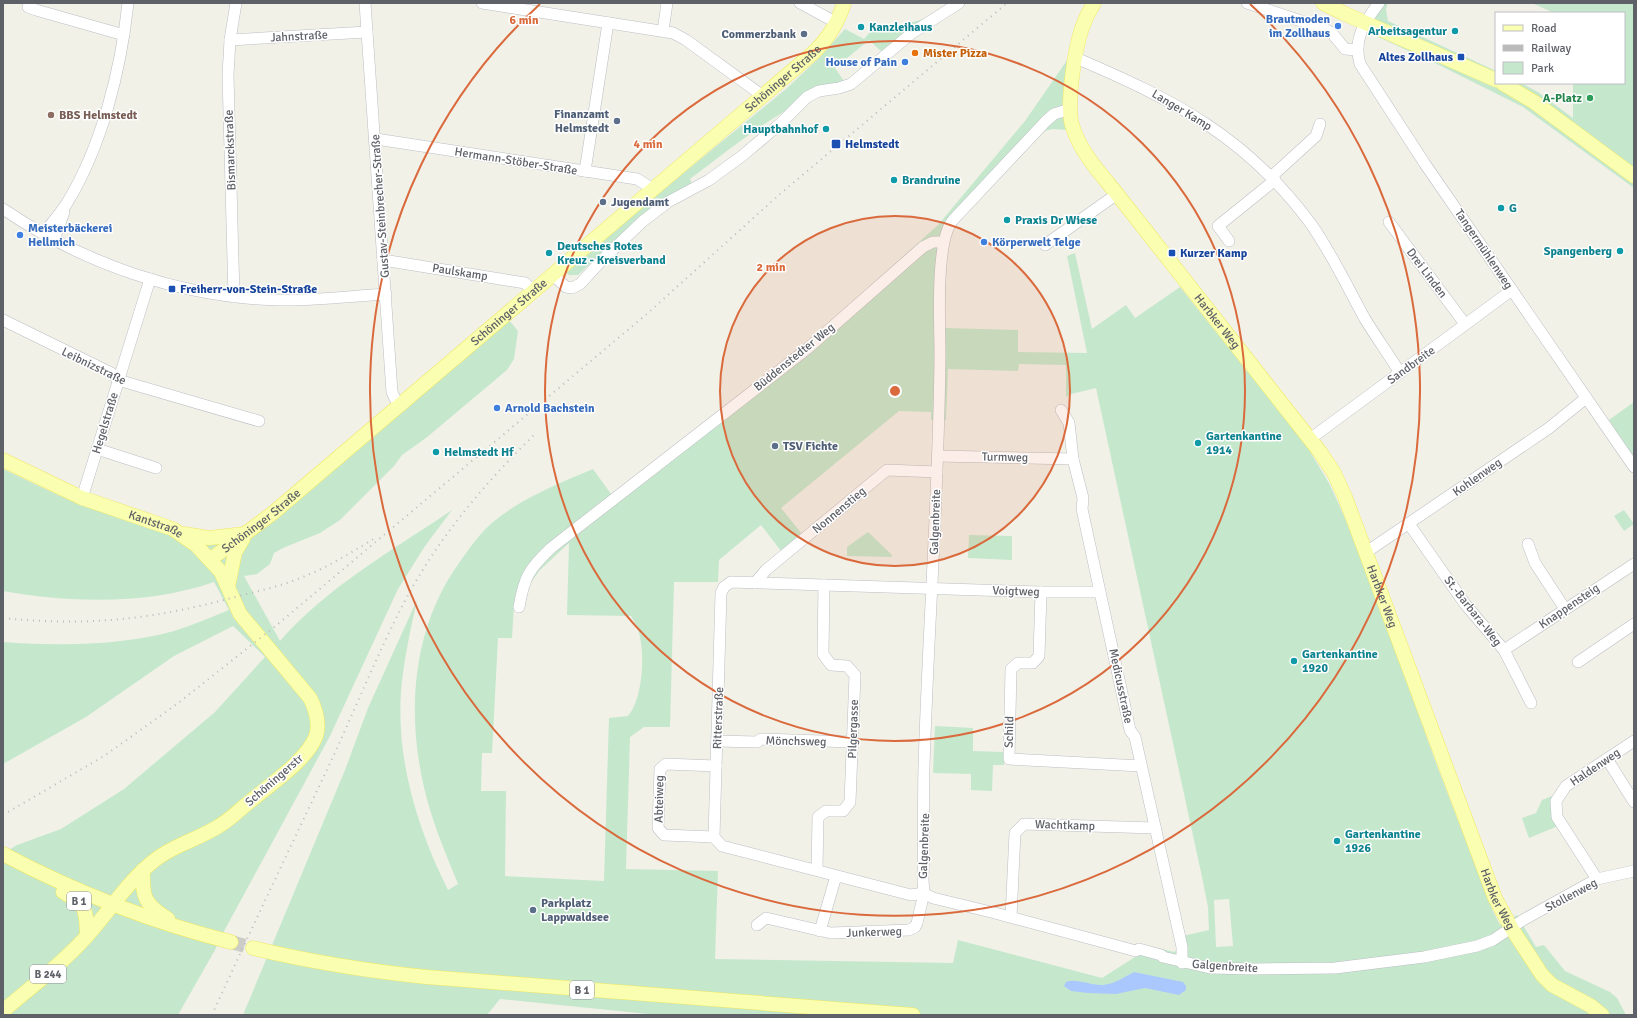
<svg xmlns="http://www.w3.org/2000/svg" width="1637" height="1018" viewBox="0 0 1637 1018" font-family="Signika,sans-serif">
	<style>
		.green { fill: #c5e8cd; fill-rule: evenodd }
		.water { fill: #abc8fe }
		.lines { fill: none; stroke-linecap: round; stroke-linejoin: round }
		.major-tunnel { stroke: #cccdc8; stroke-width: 14; stroke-dasharray: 14 7; stroke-linecap: butt }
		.minor-casing { stroke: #bcbec3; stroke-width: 12 }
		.major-casing { stroke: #f0e761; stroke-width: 15 }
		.minor { stroke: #fff; stroke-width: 11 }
		.major { stroke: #fafeb0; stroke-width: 14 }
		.rail { stroke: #bababb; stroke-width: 2; stroke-dasharray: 1 5; stroke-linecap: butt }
		.ring { fill: none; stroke: #da693c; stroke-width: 2 }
		.shop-dot { fill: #3f7fe0; stroke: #fff; stroke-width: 1.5 }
		.culture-dot { fill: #0f9aa8; stroke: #fff; stroke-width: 1.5 }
		.service-dot { fill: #5c6f8a; stroke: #fff; stroke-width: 1.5 }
		.food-dot { fill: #e8710a; stroke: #fff; stroke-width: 1.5 }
		.transit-dot { fill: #1a4fb4; stroke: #fff; stroke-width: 1.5 }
		.leisure-dot { fill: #2e9e5b; stroke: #fff; stroke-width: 1.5 }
		.education-dot { fill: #8d6e63; stroke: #fff; stroke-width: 1.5 }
		.labels { text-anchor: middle; stroke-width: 3; stroke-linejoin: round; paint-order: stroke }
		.shield { fill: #fff; stroke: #8f9095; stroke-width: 1 }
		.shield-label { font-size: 11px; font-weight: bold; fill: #5f6168 }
		.shop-label { font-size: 12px; font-weight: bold; fill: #366cbe; stroke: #fff; text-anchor: start }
		.culture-label { font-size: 12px; font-weight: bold; fill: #0d838f; stroke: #fff; text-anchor: start }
		.service-label { font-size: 12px; font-weight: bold; fill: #4e5e75; stroke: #fff; text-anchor: start }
		.street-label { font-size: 12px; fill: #5f6168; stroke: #fff }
		.food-label { font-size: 12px; font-weight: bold; fill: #c56008; stroke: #fff; text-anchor: start }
		.transit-label { font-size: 12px; font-weight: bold; fill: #164399; stroke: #fff; text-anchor: start }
		.leisure-label { font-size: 12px; font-weight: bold; fill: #27864d; stroke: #fff; text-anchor: end }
		.education-label { font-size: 12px; font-weight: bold; fill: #785e54; stroke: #fff; text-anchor: start }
		.centre { fill: #da693c; stroke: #fff; stroke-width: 2 }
		.ring-label { font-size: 12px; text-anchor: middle; font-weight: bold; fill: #da693c; stroke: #fff; stroke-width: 3; stroke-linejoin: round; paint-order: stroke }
	</style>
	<rect width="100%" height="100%" fill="#f1f1e8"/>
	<g class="green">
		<path d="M1374 3H1388L1386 9 1388 21 1496 71V83H1521L1538 92 1573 118V83H1624V13H1554L1532 3H1634V188L1523 107 1441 66 1359 28Z"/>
		<path d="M935 14 882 52 869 40 835 68 844 81C820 87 798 103 777 116 747 135 719 157 690 179L692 184 642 215 578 275H569L564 271 786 89 819 58 845 29 864 39 876 25C898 27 915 23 935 14Z"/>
		<path d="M1070 56 1063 113 1067 130 1052 129 1045 131 936 241 947 256 944 328 1018 330V352L1087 353 1067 256 1075 253 1092 329 1126 305 1135 318 1180 287 1305 443 1330 485 1359 549 1436 763 1492 909 1500 925 1517 915 1536 947 1544 945 1565 971 1610 992 1617 998 1626 1015H658L500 999 487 1015H243L345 770 368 708 417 600C411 627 405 654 402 681 394 753 416 826 448 890L458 884C449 861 439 839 432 816 405 733 407 635 459 563 469 549 479 534 492 523 521 498 558 484 593 469L611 494 798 351 938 225 1025 121ZM1019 364 1066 365V397L1071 394 1096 388 1202 877 1208 907 1209 930 1183 936 1178 949 1174 952 1154 947 1135 957 1102 978 958 940 953 963 715 959 718 871 626 869 630 737 644 727H670L674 582H718L719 560 761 525 781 551 802 534 781 508 899 411 931 412V420H946L948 369 1018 371ZM569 543 567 615 631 616C634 621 637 627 639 633 645 654 643 699 628 716L609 718 604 881 505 876 506 791H481L482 753H492L498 638H512L514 605 540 570ZM1229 899 1233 946 1216 947 1214 900Z"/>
		<path d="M508 319 518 331 514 359 507 370 426 438 402 455 394 466 340 520 320 533 283 548 274 553 270 564 257 574 244 576 280 641C327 587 393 550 452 510L425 546 398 589 330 736 223 933 215 950 178 1015H3V854L17 845 61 829 124 789 215 712 265 657 233 626 174 656 86 717 3 764V642C59 646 119 646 174 631 193 625 211 617 229 610L214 582C148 605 72 603 3 591V469L58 495 147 528 206 542 247 540Z"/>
		<path d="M1634 402V457L1609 420Z"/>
		<path d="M1624 510 1634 524 1624 531 1614 516Z"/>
		<path d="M868 532 891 554 892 557 847 556V547Z"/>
		<path d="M969 535 1012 536V560L968 558Z"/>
		<path d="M935 726 973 728V751L1004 752V765H993L992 791 971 790V774L933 773Z"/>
		<path d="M1552 796 1551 812 1558 826 1529 838 1522 818 1536 813 1542 800Z"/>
	</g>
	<path class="water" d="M1134 972 1183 982 1186 986V990L1179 995 1145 988 1116 994 1088 993 1071 991 1064 986 1066 982C1077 978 1091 986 1103 985 1115 984 1124 977 1134 972Z"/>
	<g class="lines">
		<path class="major-tunnel" d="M231 942 253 948"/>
		<defs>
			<g id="minor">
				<path d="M30 3 28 7 36 10 124 35"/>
				<path d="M365 3 392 392 399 407"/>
				<path d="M482 3 673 33 686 40 763 96"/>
				<path d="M800 3 837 23"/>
				<path d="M1247 3 1325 29 1332 33 1345 49 1357 50"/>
				<path d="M1379 3C1364 22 1353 40 1360 64L1425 164 1634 467"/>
				<path d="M663 31 667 3"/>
				<path d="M230 40 367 32"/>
				<path d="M1076 58C1174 100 1246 136 1311 224 1332 254 1348 288 1365 319 1376 337 1389 355 1400 373"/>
				<path d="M1070 109 1054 114 1046 121 953 220C935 241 940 324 940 354 939 492 928 629 924 767 923 804 924 842 923 880L924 893 933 898 995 913 1136 951 1139 949 1161 955 1163 957 1210 968 1253 969 1335 968 1424 957 1477 946 1493 940 1523 920 1597 879 1634 871"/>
				<path d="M376 139 637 179 653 189"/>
				<path d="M585 171 608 23"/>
				<path d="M1271 177 1316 136 1320 124"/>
				<path d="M3 209C84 264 182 298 280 300 315 301 351 296 386 294"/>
				<path d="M1389 222 1465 324"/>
				<path d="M43 234C51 224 60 214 67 203 102 146 121 69 128 3"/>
				<path d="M54 240 64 212"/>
				<path d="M1229 241 1218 226 1275 180"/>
				<path d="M1045 245 1117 194"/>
				<path d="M383 260 525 283 534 292"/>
				<path d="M553 275 566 287 572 288 580 284 602 260 643 221 668 202 709 180 742 156 781 123 807 97 819 91 839 88 851 84 912 33 959 3"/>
				<path d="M234 297 228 75 230 40 236 3"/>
				<path d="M3 320 111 373 118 380 259 421"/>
				<path d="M1061 410 1069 423 1073 459 1083 498 1082 509 1130 730 1135 737 1182 947V963"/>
				<path d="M1310 439 1512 290"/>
				<path d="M97 449 156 468"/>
				<path d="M937 456 1073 459"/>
				<path d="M82 498 150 279"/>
				<path d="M1409 524 1465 604 1504 650 1531 703"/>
				<path d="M1528 544 1535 563 1565 609"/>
				<path d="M1365 553 1549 428 1586 398"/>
				<path d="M755 583 766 570 887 470 937 472"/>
				<path d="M1041 592 1039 656 1033 663H1018L1011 669 1009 759 1141 766"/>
				<path d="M519 607C524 577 529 569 551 548L807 349 923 247 933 242H943"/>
				<path d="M1504 650 1634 564"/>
				<path d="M1578 662 1634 624"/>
				<path d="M717 741 757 742 761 739 852 742"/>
				<path d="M1607 759 1634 802"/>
				<path d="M714 837 664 835 658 828 660 769 666 764 716 766"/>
				<path d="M817 870 818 817 826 811H843L850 802 855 675 847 666 831 665 823 654 824 585"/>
				<path d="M1597 879 1557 817 1556 801 1566 786 1634 741"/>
				<path d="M1011 917 1015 833 1024 824 1155 828"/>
				<path d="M757 925 766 918 831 933 909 930 915 927 917 923 924 893 911 895 722 846 714 837 721 593 724 587 731 582 1041 592H1100"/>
				<path d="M820 931 836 876"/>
			</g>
			<g id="major">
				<path id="s1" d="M1094 3C1089 11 1085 19 1082 28 1075 49 1065 108 1073 128 1081 153 1101 174 1117 194L1320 452 1334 473 1345 497 1495 898 1512 929 1542 975 1552 985 1591 1006 1602 1015"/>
				<path d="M1323 3 1343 13 1496 80"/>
				<path d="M1502 83 1534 102 1634 176"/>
				<path id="s2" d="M3 460 82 498 173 529 196 545 221 572 240 614 310 698C316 710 320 723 316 736 307 760 272 783 252 800 241 808 231 819 219 826 197 840 170 846 150 864 125 885 108 913 86 937 61 965 31 987 3 1011"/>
				<path d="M184 534 209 538 244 534"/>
				<path id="s3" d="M211 559 273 513 813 53C829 38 838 23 844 3"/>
				<path d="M228 587 235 552 243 539"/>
				<path d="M3 854C75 892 151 922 231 942"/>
				<path d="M143 870C142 897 144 904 168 919"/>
				<path d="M63 892C87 906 86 908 87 936"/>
				<path d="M253 948C311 962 368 971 427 977L913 1015"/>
			</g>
		</defs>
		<use href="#minor" class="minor-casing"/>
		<use href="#major" class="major-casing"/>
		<use href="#minor" class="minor"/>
		<use href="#major" class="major"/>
		<g class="rail">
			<path d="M3 618C90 627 155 619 239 596 258 591 277 587 295 580 323 570 349 554 375 538"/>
			<path d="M3 815 104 756 177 704 278 624 648 313 780 194 1007 3"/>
			<path d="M212 1015C251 929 292 844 332 759 357 705 379 650 407 597 440 536 485 483 535 434"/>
		</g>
	</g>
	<circle cx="895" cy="391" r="175" fill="#da693c" fill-opacity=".12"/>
	<g class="ring">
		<circle cx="895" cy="391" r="175"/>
		<circle cx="895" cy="391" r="350"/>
		<path d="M1250 4A525 525 0 1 1 540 4"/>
	</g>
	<g class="shop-dot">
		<circle cx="1338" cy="26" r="4"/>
		<circle cx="905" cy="62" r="4"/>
		<circle cx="20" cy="235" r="4"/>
		<circle cx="984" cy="242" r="4"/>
		<circle cx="497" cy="408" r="4"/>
	</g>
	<g class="culture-dot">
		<circle cx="861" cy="27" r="4"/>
		<circle cx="1455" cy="31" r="4"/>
		<circle cx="826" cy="129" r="4"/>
		<circle cx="894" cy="180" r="4"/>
		<circle cx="1501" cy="208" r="4"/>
		<circle cx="1007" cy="220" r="4"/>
		<circle cx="1620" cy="251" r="4"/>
		<circle cx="549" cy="253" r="4"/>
		<circle cx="1198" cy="443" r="4"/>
		<circle cx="436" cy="452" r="4"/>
		<circle cx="1294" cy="661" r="4"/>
		<circle cx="1337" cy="841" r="4"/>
	</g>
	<g class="service-dot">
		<circle cx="804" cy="34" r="4"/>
		<circle cx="617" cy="121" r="4"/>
		<circle cx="603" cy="202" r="4"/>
		<circle cx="775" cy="446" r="4"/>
		<circle cx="533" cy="910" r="4"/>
	</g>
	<circle class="food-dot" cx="915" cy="53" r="4"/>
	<g class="transit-dot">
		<rect x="1457" y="53" width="8" height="8" rx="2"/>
		<rect x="831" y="139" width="10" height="10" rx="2"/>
		<rect x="1168" y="249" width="8" height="8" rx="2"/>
		<rect x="168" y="285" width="8" height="8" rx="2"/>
	</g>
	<circle class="leisure-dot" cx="1590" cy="98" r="4"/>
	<circle class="education-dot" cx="51" cy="115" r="4"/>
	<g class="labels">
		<g class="shield">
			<rect x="67" y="892" width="24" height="18" rx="3"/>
			<rect x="30" y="965" width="36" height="18" rx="3"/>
			<rect x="570" y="981" width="24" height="18" rx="3"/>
		</g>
		<g class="shield-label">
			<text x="79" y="905">B 1</text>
			<text x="48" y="978">B 244</text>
			<text x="582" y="994">B 1</text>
		</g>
		<g class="shop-label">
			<text x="1330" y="23" text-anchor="end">Brautmoden<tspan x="1330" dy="14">im Zollhaus</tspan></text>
			<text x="897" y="66" text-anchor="end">House of Pain</text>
			<text x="28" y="232">Meisterbäckerei<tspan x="28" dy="14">Hellmich</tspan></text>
			<text x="992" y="246">Körperwelt Telge</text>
			<text x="505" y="412">Arnold Bachstein</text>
		</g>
		<g class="culture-label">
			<text x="869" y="31">Kanzleihaus</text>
			<text x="1447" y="35" text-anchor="end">Arbeitsagentur</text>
			<text x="818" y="133" text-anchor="end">Hauptbahnhof</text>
			<text x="902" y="184">Brandruine</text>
			<text x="1509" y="212">G</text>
			<text x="1015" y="224">Praxis Dr Wiese</text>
			<text x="557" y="250">Deutsches Rotes<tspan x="557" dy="14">Kreuz - Kreisverband</tspan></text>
			<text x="1612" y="255" text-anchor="end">Spangenberg</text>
			<text x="1206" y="440">Gartenkantine<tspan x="1206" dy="14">1914</tspan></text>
			<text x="444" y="456">Helmstedt Hf</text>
			<text x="1302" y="658">Gartenkantine<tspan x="1302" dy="14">1920</tspan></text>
			<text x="1345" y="838">Gartenkantine<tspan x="1345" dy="14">1926</tspan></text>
		</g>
		<g class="service-label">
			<text x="796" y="38" text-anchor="end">Commerzbank</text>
			<text x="609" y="118" text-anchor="end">Finanzamt<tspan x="609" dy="14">Helmstedt</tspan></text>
			<text x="611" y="206">Jugendamt</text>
			<text x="783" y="450">TSV Fichte</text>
			<text x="541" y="907">Parkplatz<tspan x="541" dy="14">Lappwaldsee</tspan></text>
		</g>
		<g class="street-label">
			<text transform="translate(299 36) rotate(-3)" y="4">Jahnstraße</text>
			<text dy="4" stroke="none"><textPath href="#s3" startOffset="747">Schöninger Straße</textPath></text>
			<text transform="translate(1182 110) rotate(31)" y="4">Langer Kamp</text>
			<text transform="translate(230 150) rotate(-92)" y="4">Bismarckstraße</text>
			<text transform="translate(516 161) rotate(9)" y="4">Hermann-Stöber-Straße</text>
			<text transform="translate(380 206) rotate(-94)" y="4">Gustav-Steinbrecher-Straße</text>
			<text transform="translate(1484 249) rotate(56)" y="4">Tangermühlenweg</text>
			<text transform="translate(460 272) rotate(9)" y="4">Paulskamp</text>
			<text transform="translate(1427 273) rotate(53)" y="4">Drei Linden</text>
			<text dy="4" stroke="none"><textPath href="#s3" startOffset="387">Schöninger Straße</textPath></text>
			<text dy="4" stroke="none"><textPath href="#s1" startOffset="371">Harbker Weg</textPath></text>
			<text transform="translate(794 357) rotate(-39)" y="4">Büddenstedter Weg</text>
			<text transform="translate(1411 365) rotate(-36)" y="4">Sandbreite</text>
			<text transform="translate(94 366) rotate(26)" y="4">Leibnizstraße</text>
			<text transform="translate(105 423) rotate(-73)" y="4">Hegelstraße</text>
			<text transform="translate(1005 457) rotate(1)" y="4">Turmweg</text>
			<text transform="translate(1477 477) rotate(-35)" y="4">Kohlenweg</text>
			<text transform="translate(839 510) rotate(-40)" y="4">Nonnenstieg</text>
			<text dy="4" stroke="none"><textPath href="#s3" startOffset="63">Schöninger Straße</textPath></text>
			<text transform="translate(935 522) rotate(-88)" y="4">Galgenbreite</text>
			<text dy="4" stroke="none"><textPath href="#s2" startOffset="166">Kantstraße</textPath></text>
			<text transform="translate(1016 591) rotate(2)" y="4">Voigtweg</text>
			<text dy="4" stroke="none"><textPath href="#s1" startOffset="695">Harbker Weg</textPath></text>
			<text transform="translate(1569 606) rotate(-34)" y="4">Knappensteig</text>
			<text transform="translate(1473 611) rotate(52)" y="4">St.-Barbara-Weg</text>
			<text transform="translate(1121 686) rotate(78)" y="4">Medicusstraße</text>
			<text transform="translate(718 718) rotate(-88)" y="4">Ritterstraße</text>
			<text transform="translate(853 729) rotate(-88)" y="4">Pilgergasse</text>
			<text transform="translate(1009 732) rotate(-88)" y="4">Schild</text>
			<text transform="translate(796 741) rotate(1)" y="4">Mönchsweg</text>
			<text transform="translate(1595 767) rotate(-34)" y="4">Haldenweg</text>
			<text transform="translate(274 780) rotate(-41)" y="4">Schöningerstr</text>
			<text transform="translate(659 799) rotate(-89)" y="4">Abteiweg</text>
			<text transform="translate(1065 825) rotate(2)" y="4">Wachtkamp</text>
			<text transform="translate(924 846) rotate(-88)" y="4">Galgenbreite</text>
			<text transform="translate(1571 895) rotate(-28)" y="4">Stollenweg</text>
			<text dy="4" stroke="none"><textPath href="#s1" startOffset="1019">Harbker Weg</textPath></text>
			<text transform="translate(874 932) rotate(-2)" y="4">Junkerweg</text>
			<text transform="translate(1225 966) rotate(4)" y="4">Galgenbreite</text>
		</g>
		<g class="food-label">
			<text x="923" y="57">Mister Pizza</text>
		</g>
		<g class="transit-label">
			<text x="1453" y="61" text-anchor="end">Altes Zollhaus</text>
			<text x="845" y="148">Helmstedt</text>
			<text x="1180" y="257">Kurzer Kamp</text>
			<text x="180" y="293">Freiherr-von-Stein-Straße</text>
		</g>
		<g class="leisure-label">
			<text x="1582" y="102">A-Platz</text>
		</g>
		<g class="education-label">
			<text x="59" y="119">BBS Helmstedt</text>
		</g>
	</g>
	<circle cx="895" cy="391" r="6" class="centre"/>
	<g class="ring-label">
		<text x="524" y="24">6 min</text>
		<text x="648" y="148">4 min</text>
		<text x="771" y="271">2 min</text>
	</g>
	<rect width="1637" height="1018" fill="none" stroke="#5f6168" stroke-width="8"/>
	<rect x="1495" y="12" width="130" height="72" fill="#ffffff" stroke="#bfc0c3"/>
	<rect x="1503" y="25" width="20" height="6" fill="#fafeb0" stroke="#bfc0c3"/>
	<text x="1531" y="32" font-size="12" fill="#5f6168">Road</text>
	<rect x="1503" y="45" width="20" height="6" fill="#bababb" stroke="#bfc0c3"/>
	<text x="1531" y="52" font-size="12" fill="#5f6168">Railway</text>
	<rect x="1503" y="62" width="20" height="12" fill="#c5e8cd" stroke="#bfc0c3"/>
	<text x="1531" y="72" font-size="12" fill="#5f6168">Park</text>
</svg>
